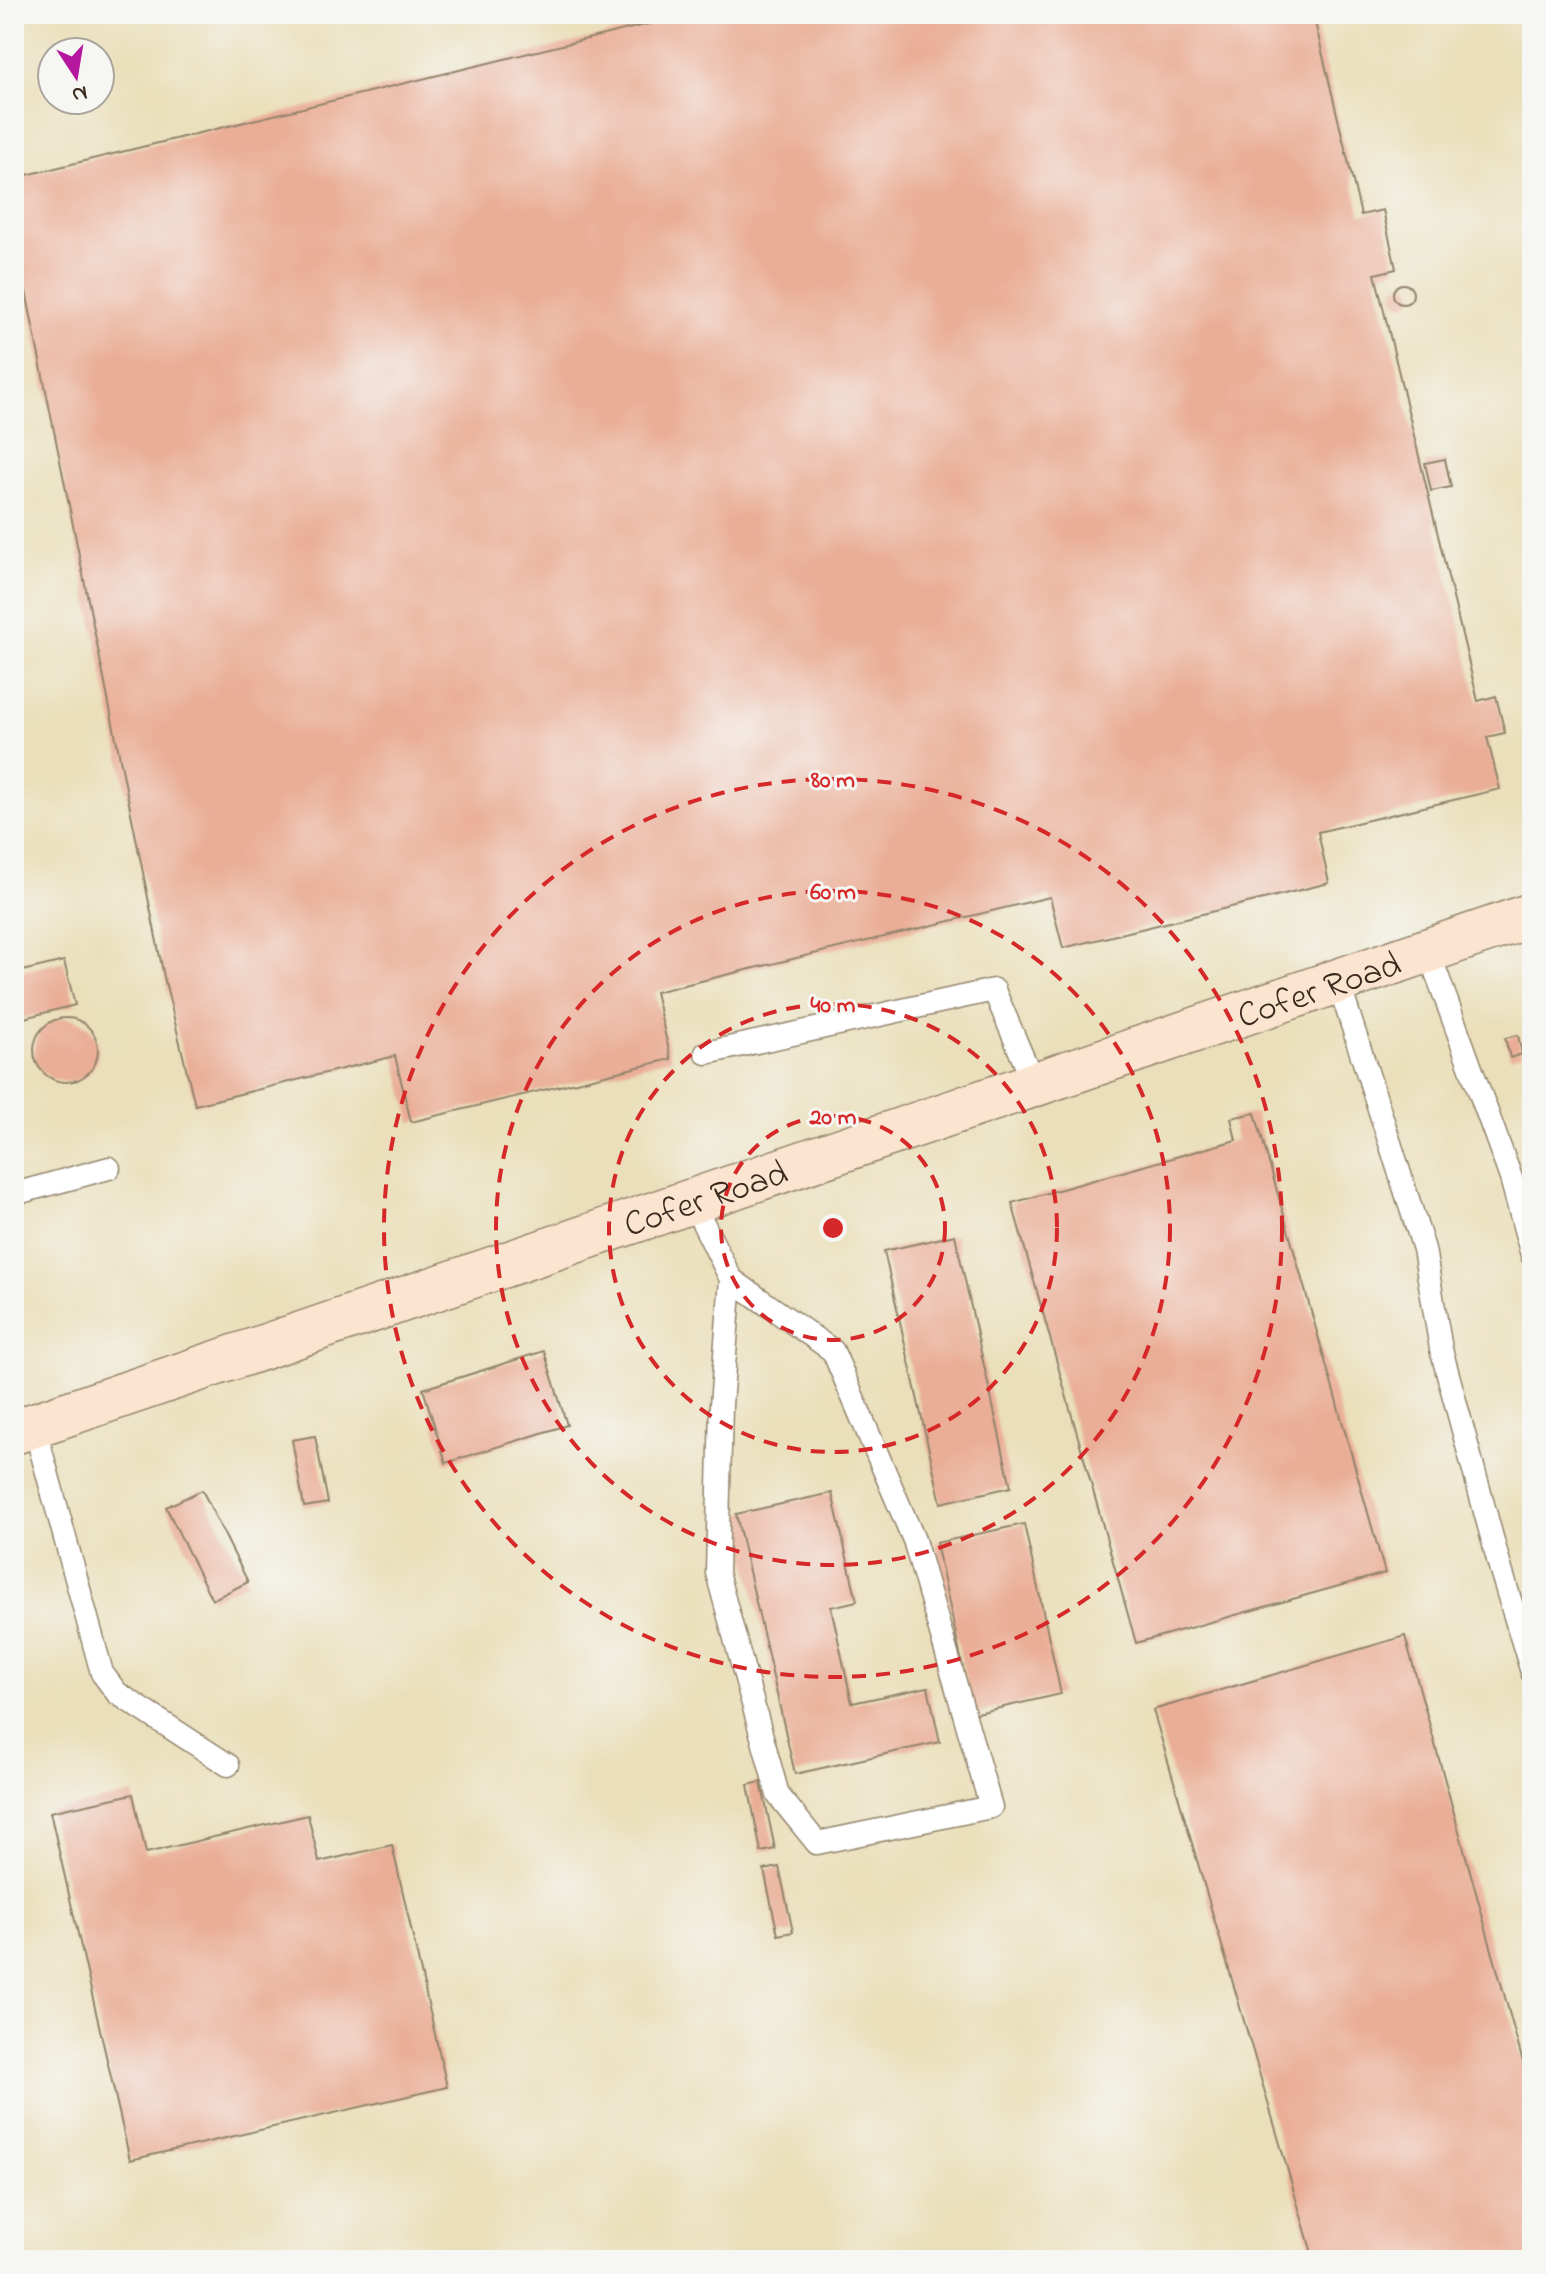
<svg xmlns="http://www.w3.org/2000/svg" width="1546" height="2274" viewBox="0 0 1546 2274" font-family="'Indie Flower',sans-serif">
	<style>
		.building { fill: #eaad96 }
		.lines { fill: none; stroke-linecap: round; stroke-linejoin: round }
		.lane-casing { stroke: #92846c; stroke-width: 25 }
		.secondary-casing { stroke: #92846c; stroke-width: 47 }
		.lane { stroke: #fff; stroke-width: 22 }
		.secondary { stroke: #fce5d0; stroke-width: 44 }
		.rail { stroke: #3b2a1e; stroke-width: 6; stroke-dasharray: 12 6; stroke-linecap: butt }
		.ring { fill: none; stroke: #d62828; stroke-width: 4; stroke-dasharray: 14 10 }
		.labels { text-anchor: middle; stroke-width: 6; stroke-linejoin: round; paint-order: stroke }
		.street-label { font-size: 36px; fill: #3b2a1e; stroke: #f6f6f2 }
		.centre { fill: #d62828; stroke: #f6f6f2; stroke-width: 4 }
		.ring-label { font-size: 24px; text-anchor: middle; font-weight: bold; fill: #d62828; stroke: #f6f6f2; stroke-width: 6; stroke-linejoin: round; paint-order: stroke }
	</style>
	<rect width="100%" height="100%" fill="#f6f6f2"/>
	<filter id="ink" filterUnits="userSpaceOnUse"><feTurbulence type="fractalNoise" baseFrequency=".0125" numOctaves="2"/><feDisplacementMap in="SourceGraphic" scale="16" xChannelSelector="R" yChannelSelector="G"/><feConvolveMatrix kernelMatrix="1 2 1 2 8 2 1 2 1" color-interpolation-filters="sRGB"/></filter>
	<filter id="wash" filterUnits="userSpaceOnUse"><feTurbulence type="fractalNoise" baseFrequency=".006" numOctaves="4" result="noise"/><feDisplacementMap in="SourceGraphic" scale="32" xChannelSelector="R" yChannelSelector="G"/><feGaussianBlur stdDeviation="1.8" result="paint"/><feColorMatrix in="noise" values="0 0 0 0 0 0 0 0 0 0 0 0 0 0 0 0 0 1.4 0 .05"/><feComposite in="paint" operator="in"/></filter>
	<g filter="url(#wash)">
		<rect width="100%" height="100%" fill="#eadfba"/>
		<g id="blocks">
			<g class="building">
				<path d="M690 14H1313L1361 215 1383 210 1396 269 1375 274 1478 701 1496 696 1505 733 1487 737 1500 789 1318 832 1329 883 1063 948 1050 897 655 992 671 1059 411 1122 395 1056 195 1105 164 977 14 232V178Z"/>
				<circle cx="1403" cy="294" r="10"/>
				<path d="M1445 459 1451 487 1431 491 1425 463Z"/>
				<path d="M64 961 75 1005 20 1019 14 998V973Z"/>
				<circle cx="66" cy="1050" r="32"/>
				<path d="M1518 1035 1522 1054 1510 1058 1505 1038Z"/>
				<path d="M1255 1113 1385 1573 1136 1643 1012 1203 1236 1140 1231 1118Z"/>
				<path d="M955 1235 1011 1487 941 1503 884 1251Z"/>
				<path d="M544 1351 567 1425 446 1463 423 1389Z"/>
				<path d="M315 1436 328 1503 304 1507 292 1440Z"/>
				<path d="M202 1490 248 1582 212 1600 166 1507Z"/>
				<path d="M832 1493 857 1601 831 1607 852 1703 928 1687 940 1742 795 1774 736 1514Z"/>
				<path d="M1024 1524 1061 1694 973 1714 936 1543Z"/>
				<path d="M1405 1636 1532 2095V2260H1314L1153 1710Z"/>
				<path d="M761 1782 775 1849 761 1852 748 1785Z"/>
				<path d="M133 1794 146 1853 308 1815 319 1862 392 1845 447 2087 130 2160 50 1812Z"/>
				<path d="M779 1867 793 1932 778 1935 764 1870Z"/>
			</g>
		</g>
	</g>
	<g filter="url(#ink)">
		<use href="#blocks" fill-opacity="0" stroke="#92846c" stroke-width="2"/>
		<g class="lines">
			<defs>
				<g id="lane">
					<path d="M1428 950 1511 1178 1532 1255"/>
					<path d="M1338 981 1424 1249 1441 1349 1500 1567 1532 1672"/>
					<path d="M706 1053 994 990 1034 1084"/>
					<path d="M14 1194 109 1168"/>
					<path d="M692 1201 731 1279 833 1351 914 1540 991 1807 817 1843 778 1795 717 1573 721 1405 731 1279"/>
					<path d="M34 1425 102 1673 117 1693 228 1765"/>
				</g>
				<g id="secondary">
					<path id="s1" d="M14 1432 1532 915"/>
				</g>
			</defs>
			<use href="#lane" class="lane-casing"/>
			<use href="#secondary" class="secondary-casing"/>
			<use href="#lane" class="lane"/>
			<use href="#secondary" class="secondary"/>
			<path class="rail" d="M650 14 652 23"/>
		</g>
	</g>
	<g class="ring">
		<circle cx="833" cy="1228" r="112"/>
		<circle cx="833" cy="1228" r="224"/>
		<circle cx="833" cy="1228" r="337"/>
		<circle cx="833" cy="1228" r="449"/>
	</g>
	<g class="labels">
		<g class="street-label">
			<text dy="13" stroke="none"><textPath href="#s1" startOffset="1378">Cofer Road</textPath></text>
			<text dy="13" stroke="none"><textPath href="#s1" startOffset="730">Cofer Road</textPath></text>
		</g>
	</g>
	<circle cx="833" cy="1228" r="12" class="centre"/>
	<g class="ring-label">
		<text x="833" y="787">80 m</text>
		<text x="833" y="899">60 m</text>
		<text x="833" y="1012">40 m</text>
		<text x="833" y="1124">20 m</text>
	</g>
	<rect width="1546" height="2274" fill="none" stroke="#f6f6f2" stroke-width="48"/>
	<g transform="translate(76 76) rotate(168)"><circle r="38" fill="#f6f6f2" stroke="#aba49d" stroke-width="2"/>
	<path d="M0-6L14 30L0 20L-14 30Z" fill="#b5179e"/>
	<text y="-12" font-size="22" font-weight="bold" text-anchor="middle" fill="#3b2a1e">N</text>
	</g>
</svg>
